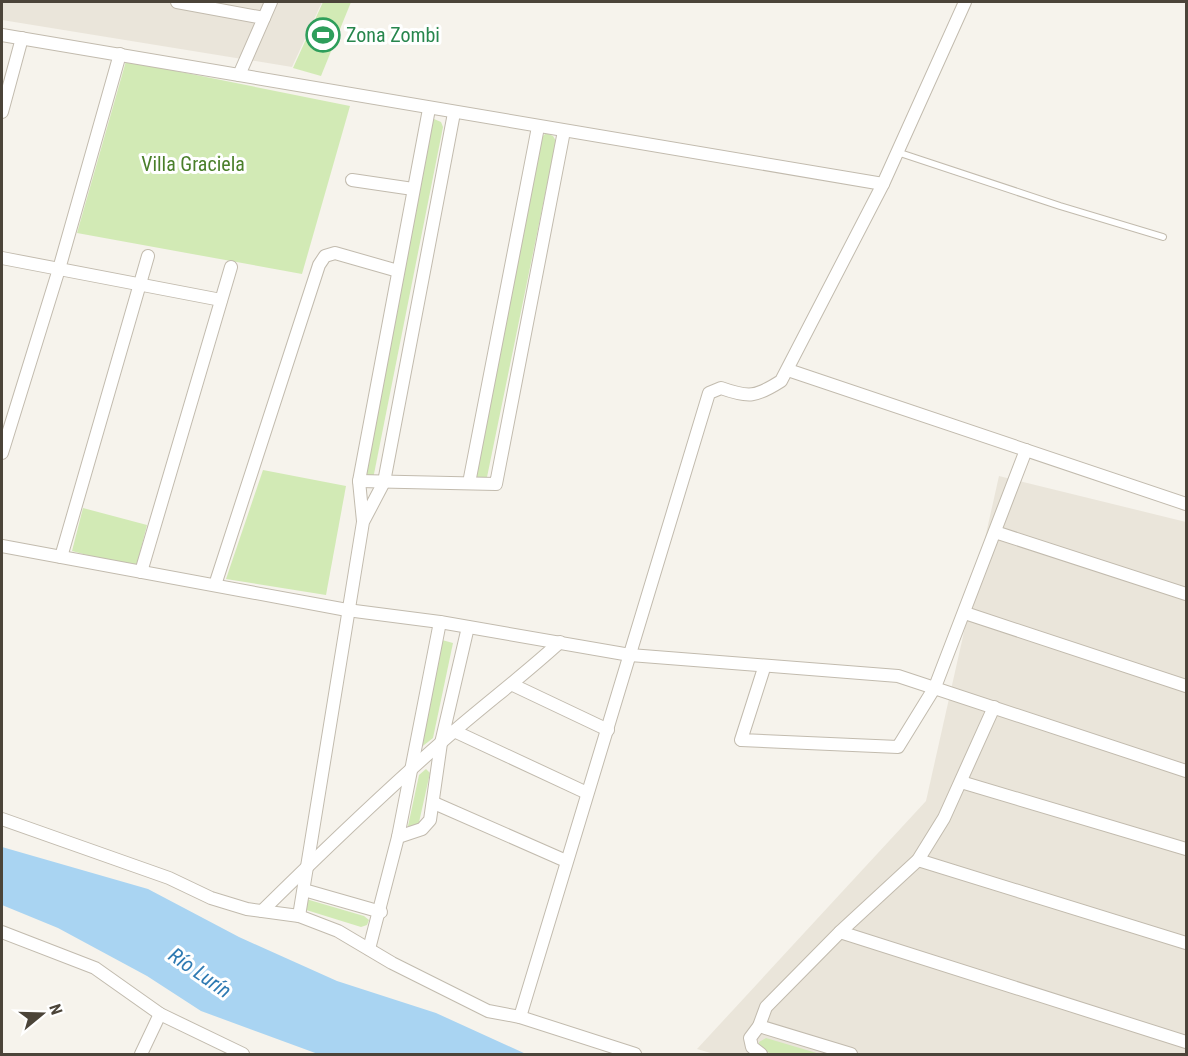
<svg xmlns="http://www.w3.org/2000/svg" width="1188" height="1056" viewBox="0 0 1188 1056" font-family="'Roboto Condensed',sans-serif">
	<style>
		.residential { fill: #eae5da }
		.green { fill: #d2eab5 }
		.water { fill: #a9d4f2 }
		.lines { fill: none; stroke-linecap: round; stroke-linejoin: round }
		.service-casing { stroke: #c2bbae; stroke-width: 8 }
		.minor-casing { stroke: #c2bbae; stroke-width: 14 }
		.service { stroke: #fff; stroke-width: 6 }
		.minor { stroke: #fff; stroke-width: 12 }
		.labels { text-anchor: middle; stroke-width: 6; stroke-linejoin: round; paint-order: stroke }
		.leisure-label { font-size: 20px; fill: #27864d; stroke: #fff; text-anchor: start }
		.park-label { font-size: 20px; fill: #4a7f2a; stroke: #fff }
		.water-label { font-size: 21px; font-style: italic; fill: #2e7ab2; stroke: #fff }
	</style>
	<rect width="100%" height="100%" fill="#f6f3ec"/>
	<g class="residential">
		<path d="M2 2H322L292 67 2 20Z"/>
		<path d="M999 476 1186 522V1054H714L697 1049 926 801Z"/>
	</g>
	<g class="green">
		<path d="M323 2H351L321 76 293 68Z"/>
		<path d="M126 61 350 106 302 274 77 233Z"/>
		<path d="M434 119 441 122 443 127 373 479 362 476 429 123Z"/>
		<path d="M546 133 553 136 556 141 486 482 479 486 474 476 542 137Z"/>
		<path d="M263 470 346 486 326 595 226 579Z"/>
		<path d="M83 508 147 525 136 568 72 551Z"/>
		<path d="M442 640 453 643 433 738 419 749Z"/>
		<path d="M426 769 430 773 418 827 408 826 419 775Z"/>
		<path d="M306 899 364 916 369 920 367 925 361 927 303 909Z"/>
		<path d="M766 1038 820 1054H772L759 1048V1042Z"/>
	</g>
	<path class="water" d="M2 847 148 889 239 937 337 981 436 1013 526 1054H318L201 1011 147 976 58 928 2 905Z"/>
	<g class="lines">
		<defs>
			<path id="service" d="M897 152 1060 206 1163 237"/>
			<g id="minor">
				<path d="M177 2 264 18"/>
				<path d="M2 35 883 184"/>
				<path d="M239 75 271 2"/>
				<path d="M2 112 22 38"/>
				<path d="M352 180 413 189"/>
				<path d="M2 258 221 300"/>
				<path d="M788 370 1186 504"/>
				<path d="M2 453 59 269 120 54"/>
				<path d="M359 481 496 484 564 131"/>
				<path d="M469 483 538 127"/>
				<path d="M363 521 359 481 429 109"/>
				<path d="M995 532 1186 594"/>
				<path d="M2 546 347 610 440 622 630 655 898 676 1186 771"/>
				<path d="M61 557 148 256"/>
				<path d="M141 572 231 267"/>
				<path d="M215 585 319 265 325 256 335 253 398 271"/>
				<path d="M965 613 1186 686"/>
				<path d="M764 668 741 740 898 747 935 687 1026 450"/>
				<path d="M513 685 608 730"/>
				<path d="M454 731 587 793"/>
				<path d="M961 782 1186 849"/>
				<path d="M434 803 566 861"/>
				<path d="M2 819 169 878 211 898 247 909 299 916 338 931 392 963 488 1011 520 1017 635 1054"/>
				<path d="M398 837 422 829 430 820 441 743 468 627"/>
				<path d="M918 860 1186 943"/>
				<path d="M304 890 381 912"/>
				<path d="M262 911C324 850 386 790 452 733 488 702 525 674 560 642"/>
				<path d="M299 916 363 522 384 482 454 113"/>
				<path d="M2 932 95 968 160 1014 243 1054"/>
				<path d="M840 932 1186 1042"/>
				<path d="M369 949 398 837 440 622"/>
				<path d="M520 1017 709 393 721 388C749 398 756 397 781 381L883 184 965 2"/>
				<path d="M759 1026 851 1054"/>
				<path d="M141 1054 160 1014"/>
				<path d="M761 1054 752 1047 750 1038 759 1026 766 1007 840 932 918 860 944 818 994 707"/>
			</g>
		</defs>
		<use href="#service" class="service-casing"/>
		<use href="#minor" class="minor-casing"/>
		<use href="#service" class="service"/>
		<use href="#minor" class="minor"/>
	</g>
	<defs>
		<symbol id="stadium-ring" viewBox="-11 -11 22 22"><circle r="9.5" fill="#fff" stroke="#2e9e5b" stroke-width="1.5"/><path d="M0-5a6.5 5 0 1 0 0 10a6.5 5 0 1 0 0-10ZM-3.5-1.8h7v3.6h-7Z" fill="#2e9e5b"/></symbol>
	</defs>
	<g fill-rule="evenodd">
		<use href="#stadium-ring" x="304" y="16" width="38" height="38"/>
	</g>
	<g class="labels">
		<g class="leisure-label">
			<text x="346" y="42">Zona Zombi</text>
		</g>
		<g class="park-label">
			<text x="193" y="171">Villa Graciela</text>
		</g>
		<g class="water-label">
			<text transform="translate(200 973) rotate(35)" y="7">Río Lurín</text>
		</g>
	</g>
	<rect width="1188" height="1056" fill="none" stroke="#4b4439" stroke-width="6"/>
	<g transform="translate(42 1014) rotate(71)" stroke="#ffffff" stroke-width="4.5" paint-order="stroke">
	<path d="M0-4.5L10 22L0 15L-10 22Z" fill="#4b4439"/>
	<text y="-9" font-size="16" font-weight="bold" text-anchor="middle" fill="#4b4439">N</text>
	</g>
</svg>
